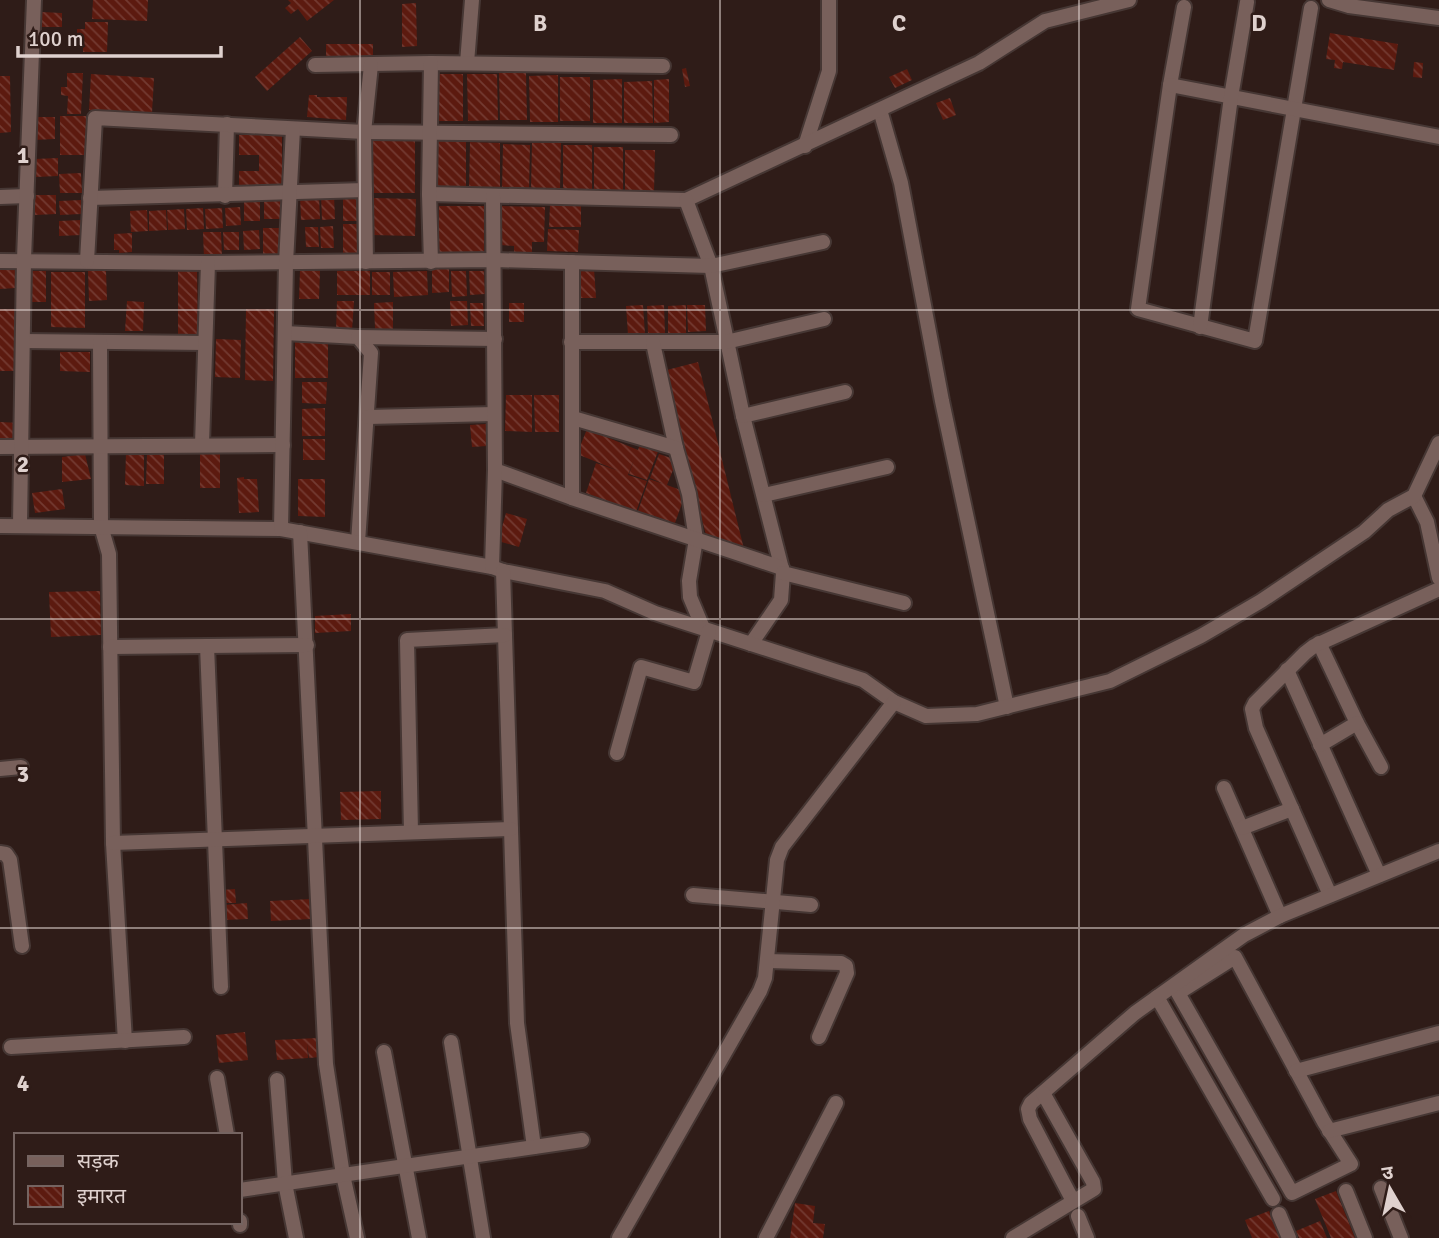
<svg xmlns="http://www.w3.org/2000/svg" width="1439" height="1238" viewBox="0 0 1439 1238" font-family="Signika,'Noto Sans Devanagari',sans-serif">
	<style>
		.building { fill: url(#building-back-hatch) }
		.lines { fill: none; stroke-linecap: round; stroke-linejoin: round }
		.minor-casing { stroke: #463734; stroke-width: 18 }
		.minor { stroke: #78605b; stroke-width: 14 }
		.grid { fill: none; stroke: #dfd1ce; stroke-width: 2; stroke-opacity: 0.55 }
		.grid-label { font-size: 23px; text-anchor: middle; font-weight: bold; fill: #dfd1ce; stroke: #2f1c18; stroke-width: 5; stroke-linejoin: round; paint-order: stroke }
	</style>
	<defs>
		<pattern id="building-back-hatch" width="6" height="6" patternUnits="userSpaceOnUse" patternTransform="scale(1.75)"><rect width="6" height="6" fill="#5c1a0f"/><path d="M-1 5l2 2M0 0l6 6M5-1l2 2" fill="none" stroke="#733a31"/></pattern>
	</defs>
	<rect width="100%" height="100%" fill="#2f1c18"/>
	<g class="building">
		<path d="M93 0H148L147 21 92 19Z"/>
		<path d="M288 0H334L307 21 298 9 291 14 285 8 291 3Z"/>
		<path d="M416 3 417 46 402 47V4Z"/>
		<path d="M41 12 62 13V27H40Z"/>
		<path d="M85 22H108L107 52H83V42H77V29H85Z"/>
		<path d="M1330 33 1398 44 1394 70 1343 62 1342 69 1334 68 1335 60 1326 59Z"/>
		<path d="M300 37 312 51 267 91 255 77Z"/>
		<path d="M326 44H373V58L326 59Z"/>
		<path d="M1414 62 1423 63 1422 78 1413 77Z"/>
		<path d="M686 68 690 86 685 87 682 69Z"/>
		<path d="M907 69 912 80 895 88 889 77Z"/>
		<path d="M67 73H83L81 114H67L68 96 61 95V87H67Z"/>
		<path d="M499 73H526L527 120H500Z"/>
		<path d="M91 74 154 78 152 113 89 110Z"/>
		<rect x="433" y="74" width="30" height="47"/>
		<path d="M467 74H497L498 120 468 121Z"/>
		<path d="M558 75V122H530L529 76Z"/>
		<path d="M0 76H10L11 132 0 133Z"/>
		<rect x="560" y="77" width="30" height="44"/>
		<path d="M622 79V123H593V80Z"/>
		<path d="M669 79V122L654 123V80Z"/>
		<path d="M652 81 653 123H624V82Z"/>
		<path d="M309 95H317V97H347L346 120 307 117Z"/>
		<path d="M950 98 956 115 943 120 936 103Z"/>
		<rect x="60" y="116" width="26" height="39"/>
		<path d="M34 117H55V139L34 140Z"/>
		<path d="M239 135H282V191H239V171H259V155H239Z"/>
		<path d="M438 138 466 139V188L436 187Z"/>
		<rect x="372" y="141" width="43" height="52"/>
		<path d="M470 142 500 143V190H469Z"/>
		<path d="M532 143H561L560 190H531Z"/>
		<path d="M503 144 530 145 529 191 502 190Z"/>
		<rect x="563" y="145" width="29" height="47"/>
		<rect x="594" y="147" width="29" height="45"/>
		<path d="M625 150H655L654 192H625Z"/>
		<path d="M58 158V176L36 177 35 159Z"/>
		<path d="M81 173 82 193H60L59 174Z"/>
		<path d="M343 192H360L361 221H343Z"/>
		<path d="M34 195H56V214L35 215Z"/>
		<rect x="244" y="195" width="16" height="26"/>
		<path d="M264 195H281L282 219H264Z"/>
		<path d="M300 195H319L320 219 301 220Z"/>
		<path d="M321 195H334L335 219 322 220Z"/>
		<path d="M373 198 416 199 415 236 372 235Z"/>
		<path d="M81 200V214L60 215 59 201Z"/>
		<path d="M550 205H581V227H549Z"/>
		<rect x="439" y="206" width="45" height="52"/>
		<path d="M501 206 545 207 544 242H532V256H514V246L500 245Z"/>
		<path d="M240 207 241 225 226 226 225 208Z"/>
		<path d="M203 208 204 229 187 230 186 209Z"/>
		<path d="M222 208 223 228 206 229 205 209Z"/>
		<path d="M184 209 185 229 168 230 167 210Z"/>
		<path d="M147 210 148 231 131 232 130 211Z"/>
		<path d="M166 210 167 230 149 231V211Z"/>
		<path d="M81 220 82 235 59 236V221Z"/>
		<rect x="343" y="224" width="17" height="30"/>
		<path d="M333 226 334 248H321L320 227Z"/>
		<path d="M305 227H318L319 247H306Z"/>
		<path d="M263 228H279L280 257H263Z"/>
		<path d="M548 229 579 230 578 252 547 251Z"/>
		<path d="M259 230 260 249 244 250 243 231Z"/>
		<path d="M203 232H221L222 257 204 258Z"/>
		<path d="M223 232H239V250H224Z"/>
		<path d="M132 233V252L119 253V250H114V234Z"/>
		<path d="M0 267H15L16 288 0 289Z"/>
		<path d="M178 268H197L198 334H178Z"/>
		<path d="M594 268 596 298H578L577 269Z"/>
		<path d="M432 269H449V292L432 293Z"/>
		<path d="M300 270 320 271 319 299H299Z"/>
		<rect x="28" y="271" width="18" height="31"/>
		<path d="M88 271H106L107 300 89 301Z"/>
		<rect x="337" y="271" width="33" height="24"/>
		<path d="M427 271 428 295 394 297 393 272Z"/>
		<path d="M451 271H466L467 296 452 297Z"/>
		<path d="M469 271H484L485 294 470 295Z"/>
		<path d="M51 272H85V328L51 327Z"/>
		<rect x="372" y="272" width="18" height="23"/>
		<path d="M127 301 144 302 143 331H125Z"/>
		<path d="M337 301H354L352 331H336Z"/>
		<path d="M450 301H467L468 325 451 326Z"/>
		<path d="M393 302V329H375L374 303Z"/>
		<path d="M470 303H483L484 326H471Z"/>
		<rect x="509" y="303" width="15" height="19"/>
		<path d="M643 305 645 334 628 335 626 306Z"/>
		<path d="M664 305 665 333 648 334 647 306Z"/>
		<path d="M686 305V333H668V306Z"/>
		<path d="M687 305H705L706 331 688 332Z"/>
		<rect x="0" y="309" width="16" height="62"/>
		<path d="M246 309H274L273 381 245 380Z"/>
		<path d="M216 339 241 340 240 378 215 377Z"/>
		<rect x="295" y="339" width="33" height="39"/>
		<path d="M60 352H90V372L60 371Z"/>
		<path d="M698 362 744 549 706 535 663 371Z"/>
		<path d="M302 382H327L326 404 302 403Z"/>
		<path d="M506 395H532V432L505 431Z"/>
		<path d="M534 395H559V432H535Z"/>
		<path d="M325 408V436H302V409Z"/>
		<path d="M0 422 20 423 19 445 0 444Z"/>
		<path d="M486 424 487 446 472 447 470 425Z"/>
		<path d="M587 429 638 450 641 442 659 449 647 480 629 474 634 460 628 475 647 481 636 512 586 493 596 463 619 471 577 454Z"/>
		<rect x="303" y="439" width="22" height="21"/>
		<rect x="200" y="451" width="20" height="37"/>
		<path d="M126 452H144V486L125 485Z"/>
		<path d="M85 454 91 479 62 482V457Z"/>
		<path d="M147 454H164V484H146Z"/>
		<path d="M659 454 677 460 667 485 686 492 675 523 638 511 649 479 664 484 650 478Z"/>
		<path d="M244 477V479H257L259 512 239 513 237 478Z"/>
		<path d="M298 479H325V517L298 516Z"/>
		<path d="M62 489 65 509 35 513 32 493Z"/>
		<path d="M506 513 527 519 519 547 498 541Z"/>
		<path d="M100 591 101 635 51 637 49 592Z"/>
		<path d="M351 614V631L315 633V616Z"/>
		<path d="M381 791V819L341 820 340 792Z"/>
		<path d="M235 889 236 903H223L222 890Z"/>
		<path d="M312 899V919L271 921 270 901Z"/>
		<path d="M247 903 248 919 225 920 224 905Z"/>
		<path d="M245 1032 248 1060 219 1063 216 1035Z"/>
		<path d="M318 1038 320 1057 309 1058 307 1043 308 1058 277 1060 275 1040Z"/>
		<path d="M1336 1191 1355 1238H1331L1315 1199Z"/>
		<path d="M795 1203 815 1206 813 1223 825 1224 823 1238H790Z"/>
		<path d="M1269 1211 1280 1238H1252L1245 1220Z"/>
		<path d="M1320 1221 1327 1238H1299L1296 1231Z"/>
	</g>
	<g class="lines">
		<defs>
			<g id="minor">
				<path d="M1329 0 1349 6 1439 18"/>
				<path d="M1184 7 1170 85 1138 309 1255 341 1311 8"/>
				<path d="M467 63 472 0"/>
				<path d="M315 65 431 63 663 66"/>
				<path d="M1170 85 1439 137"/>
				<path d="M880 110 901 183 942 401 1007 707"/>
				<path d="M805 146 829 71V0"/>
				<path d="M429 194 686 200 979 63 1045 21 1129 0"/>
				<path d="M225 196 227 124"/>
				<path d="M0 197 27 196"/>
				<path d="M90 198 365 190"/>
				<path d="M686 200 711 266 743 416 783 573 781 600 751 644"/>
				<path d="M0 261 208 263 495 260 711 266 823 242"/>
				<path d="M87 261 95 118 364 132 671 135"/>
				<path d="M366 262 364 132 371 65"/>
				<path d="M431 262 429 194 431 63"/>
				<path d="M1200 327 1231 97 1247 2"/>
				<path d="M285 333 358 337 371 353 358 542"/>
				<path d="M358 337 495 339"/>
				<path d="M23 341 205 343"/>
				<path d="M100 342 101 526 109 554 113 843 125 1041"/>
				<path d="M571 342H726L824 319"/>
				<path d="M653 343 676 448 689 494 696 539 689 581 690 597 703 628"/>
				<path d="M743 416 845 392"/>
				<path d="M368 417 494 414"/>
				<path d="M573 418 676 448"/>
				<path d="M202 444 208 263"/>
				<path d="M0 447 283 445"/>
				<path d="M495 470 572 498 782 568"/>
				<path d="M764 495 887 467"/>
				<path d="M1414 496 1427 522 1439 578"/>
				<path d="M572 498V262"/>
				<path d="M20 525 24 259 34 0"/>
				<path d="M0 526 281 529 492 567 503 571 605 591 655 613 863 680 894 702 926 716 977 714 1110 681 1201 636 1261 601 1364 532 1388 510 1414 496 1439 443"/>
				<path d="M281 529 286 263 293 129"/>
				<path d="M300 532 326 1064 343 1175 357 1238"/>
				<path d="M492 567 495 470 493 196"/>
				<path d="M503 571 517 1023 534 1147"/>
				<path d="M783 573 904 603"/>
				<path d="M1319 643 1357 723 1381 767"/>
				<path d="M207 646 221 987"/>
				<path d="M110 647 307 645"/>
				<path d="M1287 670 1379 875"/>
				<path d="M1320 745 1357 723"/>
				<path d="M617 753 641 667 694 682 709 631"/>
				<path d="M0 769 21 767"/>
				<path d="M1224 788 1280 916"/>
				<path d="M1242 828 1292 809"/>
				<path d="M411 832 407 640 505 635"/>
				<path d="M113 843 511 829"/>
				<path d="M0 853 6 854 10 860 22 946"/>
				<path d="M693 895 811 905"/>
				<path d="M1330 895 1256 728 1252 709 1255 703 1305 653 1314 646 1439 589"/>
				<path d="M1235 957 1324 1122 1351 1164 1292 1193 1178 993Z"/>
				<path d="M767 961 841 963 846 966 847 973 819 1037"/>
				<path d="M1157 997 1273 1199"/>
				<path d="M451 1042 483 1238"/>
				<path d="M11 1047 184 1037"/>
				<path d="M384 1052 419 1238"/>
				<path d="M1296 1071 1439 1033"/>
				<path d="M217 1078 227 1135"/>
				<path d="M277 1080 285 1183 296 1238"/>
				<path d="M1329 1131 1439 1103"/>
				<path d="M1381 1188 1401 1238"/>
				<path d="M240 1190 582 1140"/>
				<path d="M1346 1191 1365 1238"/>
				<path d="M1073 1201 1030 1119 1028 1109 1031 1103 1135 1013 1244 935 1280 916 1439 851"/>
				<path d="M1279 1214 1289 1238"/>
				<path d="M1078 1216 1087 1238"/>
				<path d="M240 1221V1225"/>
				<path d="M619 1238 760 991 765 978 777 860 782 847 894 702"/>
				<path d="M766 1238 836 1103"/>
				<path d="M1013 1238 1094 1189 1093 1182 1043 1093"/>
			</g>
		</defs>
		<use href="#minor" class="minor-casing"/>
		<use href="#minor" class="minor"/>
	</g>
	<path class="grid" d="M360 0V1238M720 0V1238M1079 0V1238M0 310H1439M0 619H1439M0 928H1439"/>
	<g class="grid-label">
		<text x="540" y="31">B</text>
		<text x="899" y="31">C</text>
		<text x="1259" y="31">D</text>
		<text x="23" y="163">1</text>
		<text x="23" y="472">2</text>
		<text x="23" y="782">3</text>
		<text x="23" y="1091">4</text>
	</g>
	<rect x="14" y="1133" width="228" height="91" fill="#2f1c18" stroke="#756461" stroke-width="2"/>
	<rect x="28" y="1156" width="35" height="10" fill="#78605b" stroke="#756461" stroke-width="2"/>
	<text x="77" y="1168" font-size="21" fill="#dfd1ce">सड़क</text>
	<rect x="28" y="1186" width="35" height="21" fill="url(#building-back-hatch)" stroke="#756461" stroke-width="2"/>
	<text x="77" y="1203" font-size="21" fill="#dfd1ce">इमारत</text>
	<g transform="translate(1390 1189) rotate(351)" stroke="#2f1c18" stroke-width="5" paint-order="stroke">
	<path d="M0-5L12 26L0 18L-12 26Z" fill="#dfd1ce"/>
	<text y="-10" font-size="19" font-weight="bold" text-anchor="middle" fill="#dfd1ce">उ</text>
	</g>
	<path d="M18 46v10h203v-10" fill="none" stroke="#dfd1ce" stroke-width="3.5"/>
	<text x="28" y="46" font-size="21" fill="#dfd1ce" stroke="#2f1c18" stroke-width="5" paint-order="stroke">100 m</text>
</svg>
